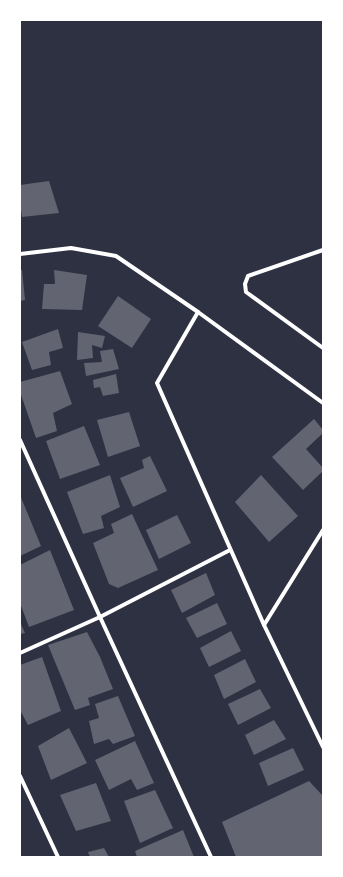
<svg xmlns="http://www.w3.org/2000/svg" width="343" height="877" viewBox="0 0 343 877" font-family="Rubik,sans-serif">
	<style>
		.building { fill: #626471 }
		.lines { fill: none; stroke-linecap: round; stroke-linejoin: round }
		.minor { stroke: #fff; stroke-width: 4 }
	</style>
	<rect width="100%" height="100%" fill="#2d3142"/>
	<g class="building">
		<path d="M49 181 59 213 22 217 20 204V185Z"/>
		<path d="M20 270H22L25 300 20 301Z"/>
		<path d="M54 270 87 275 82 310 42 309 44 284H55Z"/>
		<path d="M118 296 151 319 132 348 98 326Z"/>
		<path d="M58 329 63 348 49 352 51 365 32 370 22 342Z"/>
		<path d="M78 332 105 336 102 348 92 345 93 358 77 360Z"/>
		<path d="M113 349 119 369 86 376 84 363 102 362 100 351Z"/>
		<path d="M60 371 72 404 53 413 57 431 36 438 20 392V382Z"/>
		<path d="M116 374 119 393 103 396 100 387 94 388 93 380Z"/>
		<path d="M129 412 140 446 108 457 97 420Z"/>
		<path d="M314 419 323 430V433L306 449 323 468V471L303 490 272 457Z"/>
		<path d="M84 426 100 465 60 479 46 441Z"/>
		<path d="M150 456 167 491 133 507 120 478 144 468 142 460Z"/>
		<path d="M110 475 120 507 101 516 104 528 83 534 67 492Z"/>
		<path d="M261 475 298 516 269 542 235 502Z"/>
		<path d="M20 495 41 546 20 556Z"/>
		<path d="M132 514 158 570 118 588 109 584 93 543 114 533 111 524Z"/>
		<path d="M177 515 191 543 159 559 146 530Z"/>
		<path d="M50 550 74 610 29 627 20 603V565Z"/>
		<path d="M206 573 215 595 182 613 171 590Z"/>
		<path d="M217 603 227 624 197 638 186 618Z"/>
		<path d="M20 622 25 633 20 634Z"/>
		<path d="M231 631 241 651 209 667 200 648Z"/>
		<path d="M87 632 100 657 113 689 88 698 90 705 75 710 48 645Z"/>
		<path d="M42 657 61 711 28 725 20 710V665Z"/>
		<path d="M245 659 256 682 224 699 214 675Z"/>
		<path d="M260 689 271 708 238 725 228 704Z"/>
		<path d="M118 696 135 736 113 744 109 739 94 744 89 721 99 718 95 704Z"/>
		<path d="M274 720 286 739 254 755 245 735Z"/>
		<path d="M69 728 87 763 51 780 38 746Z"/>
		<path d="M135 741 154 783 137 790 131 779 109 790 95 760Z"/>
		<path d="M293 748 304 770 268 786 259 763Z"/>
		<path d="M309 781 323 796V857H236L222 822Z"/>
		<path d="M96 783 111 821 76 831 60 795Z"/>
		<path d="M155 790 173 828 140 843 124 801Z"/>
		<path d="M183 830 194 857H137L135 851Z"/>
		<path d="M104 848 109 857H90L88 852Z"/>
	</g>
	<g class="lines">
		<g class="minor">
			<path d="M323 250 248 276 245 284 246 292 323 348"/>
			<path d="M20 254 71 248 116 256 198 312 323 403"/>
			<path d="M198 312 157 383 264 625 323 747"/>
			<path d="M20 440 100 617 211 857"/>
			<path d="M264 625 323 530"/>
			<path d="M20 653 100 617 230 550"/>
			<path d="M20 776 58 857"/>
		</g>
	</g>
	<rect width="343" height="877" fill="none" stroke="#ffffff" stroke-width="42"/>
</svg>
